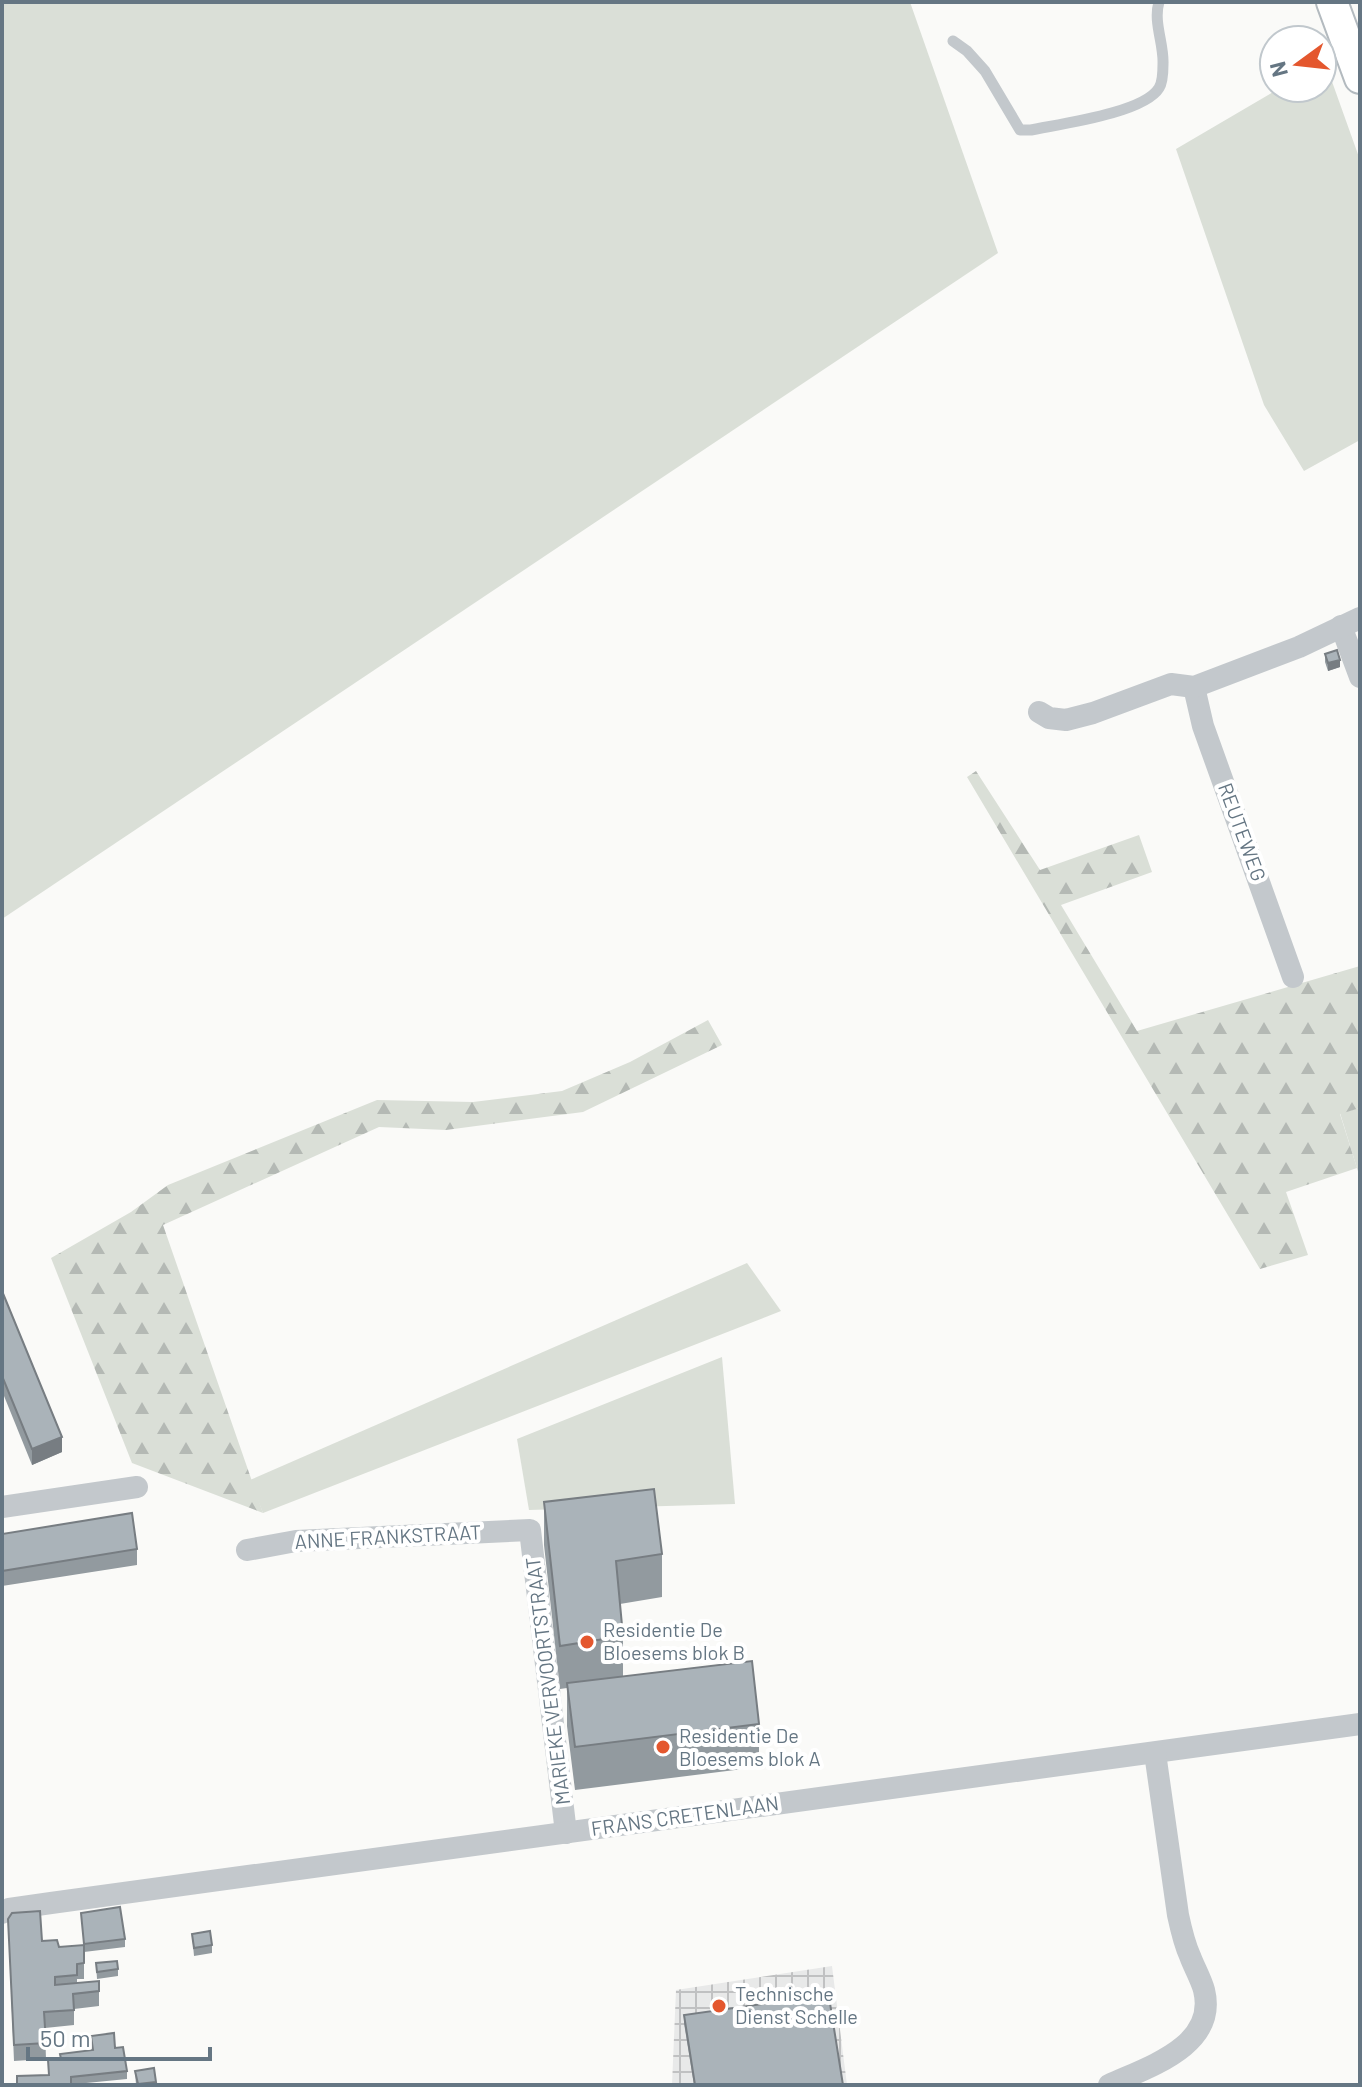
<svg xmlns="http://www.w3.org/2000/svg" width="1362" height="2087" viewBox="0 0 1362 2087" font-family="Barlow,sans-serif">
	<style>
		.industrial { fill: url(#industrial-grid) }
		.green { fill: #dadfd7 }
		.forest { fill: url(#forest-firs) }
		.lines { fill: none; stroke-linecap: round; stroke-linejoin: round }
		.secondary-casing { stroke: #b3babf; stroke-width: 34 }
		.lane { stroke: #c3c8cc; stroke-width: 11 }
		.street { stroke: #c3c8cc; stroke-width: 22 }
		.secondary { stroke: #fff; stroke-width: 30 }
		.wall { fill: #929a9f }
		.shaded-wall { fill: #777d82 }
		.building { fill: #aab3b9; stroke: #777d82; stroke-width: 2 }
		.poi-dot { fill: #e4572e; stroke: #fff; stroke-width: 3 }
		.labels { text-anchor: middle; stroke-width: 8; stroke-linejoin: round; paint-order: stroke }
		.street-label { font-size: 20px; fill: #657683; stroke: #fff }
		.poi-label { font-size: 20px; fill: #657683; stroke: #fff; text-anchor: start }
	</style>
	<defs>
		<pattern id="industrial-grid" width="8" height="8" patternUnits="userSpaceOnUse" patternTransform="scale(2)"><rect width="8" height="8" fill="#e8e9e9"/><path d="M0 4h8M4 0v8" fill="none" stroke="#c0c1c2"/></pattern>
		<pattern id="forest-firs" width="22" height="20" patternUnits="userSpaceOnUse" patternTransform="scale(2)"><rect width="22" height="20" fill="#dadfd7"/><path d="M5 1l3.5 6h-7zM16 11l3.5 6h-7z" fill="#b4b9b4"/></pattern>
	</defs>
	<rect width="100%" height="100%" fill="#fafaf8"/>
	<path class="industrial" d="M832 1966 847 2085H672L676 1990Z"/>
	<g class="green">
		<path d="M2 2H910L998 253 2 919Z"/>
		<path d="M1325 62 1360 160V440L1304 471 1264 405 1176 149 1280 88H1322V63Z"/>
		<path d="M1360 1108V1178L1340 1113Z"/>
		<path d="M747 1263 781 1311 263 1513 250 1480Z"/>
		<path d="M722 1357 735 1504 529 1510 517 1439Z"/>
	</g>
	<g class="forest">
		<path d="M976 771 1040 870 1139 835 1152 872 1061 905 1137 1031 1360 966V1108L1340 1114 1357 1168 1286 1192 1308 1255 1260 1269 967 777Z"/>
		<path d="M708 1020 722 1045 583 1112 446 1130 379 1127 163 1225 263 1513 132 1463 51 1258 131 1212 168 1185 377 1100 473 1102 562 1091 630 1062Z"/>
	</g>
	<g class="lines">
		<defs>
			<path id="secondary" d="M1332 2 1360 78"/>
		</defs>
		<use href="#secondary" class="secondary-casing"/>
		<path class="lane" d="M953 41 967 51 985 71 1020 130H1031C1060 124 1144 113 1159 88 1163 82 1163 71 1163 64 1164 44 1153 22 1159 2"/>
		<g class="street">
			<path d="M1341 626 1360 677"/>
			<path d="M1194 687 1203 726 1293 977"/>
			<path d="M1039 712 1049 718 1066 720 1093 713 1171 684 1194 687 1299 647 1360 618"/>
			<path d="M2 1507 137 1487"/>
			<path d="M247 1550 296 1541 530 1530 566 1833"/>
			<path d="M2 1913 9 1909 51 1903 1360 1724"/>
			<path d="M1109 2085C1148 2067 1218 2046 1204 1990 1201 1979 1194 1967 1190 1956 1184 1943 1181 1929 1178 1915L1155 1753"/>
		</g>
		<use href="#secondary" class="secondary"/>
	</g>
	<g class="wall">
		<path d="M1325 654 1340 667 1328 671 1325 662Z"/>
		<path d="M2 1291 62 1452 32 1465 2 1391Z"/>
		<path d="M544 1502 662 1554V1597L620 1604 623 1636V1676L759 1724V1767L575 1790 567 1726V1688L560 1689 544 1545Z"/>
		<path d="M2 1534 137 1549V1565L2 1586Z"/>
		<path d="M81 1913 125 1939V1947L84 1952V1951V1979H77V1983L99 1981V2006L74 2009V2025L45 2028 46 2059 14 2061 8 1919 42 1941 59 1947 84 1945Z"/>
		<path d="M192 1934 212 1945V1953L194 1956Z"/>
		<path d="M96 1963 118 1969V1976L97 1979Z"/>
		<path d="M684 2015 843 2085H694L684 2023Z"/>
		<path d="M91 2036 115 2048 127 2071V2079L76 2084 17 2085 48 2075 60 2059V2054L92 2050Z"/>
		<path d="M135 2071 156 2082V2085H136Z"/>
	</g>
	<g class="shaded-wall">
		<path d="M1340 660V667L1328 671V663Z"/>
		<path d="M62 1437V1452L32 1465V1449Z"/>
	</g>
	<g class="building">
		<path d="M1337 650 1340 660 1328 663 1325 654Z"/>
		<path d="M2 1291 62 1437 32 1449 2 1376Z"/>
		<path d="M654 1489 662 1554 616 1561 623 1636 560 1646 544 1502Z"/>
		<path d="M132 1513 137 1549 2 1571V1534Z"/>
		<path d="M752 1661 759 1724 575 1747 567 1683Z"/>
		<path d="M120 1907 125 1939 84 1944 81 1913Z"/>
		<path d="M40 1911 42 1941 57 1940 59 1947 84 1945V1963L77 1964V1975L55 1977V1985L99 1981V1991L73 1994 74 2010 44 2012 46 2043 14 2045 8 1919 12 1913Z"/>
		<path d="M210 1931 212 1945 194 1948 192 1934Z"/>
		<path d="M117 1961 118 1969 97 1972 96 1963Z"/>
		<path d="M829 1997 843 2085H695L684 2015 805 1998Z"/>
		<path d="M114 2033 115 2048 123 2047 127 2071 71 2077V2084L17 2085V2076L49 2075 48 2060 61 2059 60 2054 93 2050 91 2036Z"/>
		<path d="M154 2068 156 2082 138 2084 135 2071Z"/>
		<path d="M87 2084V2085H48Z"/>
	</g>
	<g class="poi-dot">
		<circle cx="587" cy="1642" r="8"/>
		<circle cx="663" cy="1747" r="8"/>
		<circle cx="719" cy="2006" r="8"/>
	</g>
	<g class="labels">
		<g class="street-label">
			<text transform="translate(1242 832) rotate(70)" y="7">REUTEWEG</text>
			<text transform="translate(388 1537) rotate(-3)" y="7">ANNE FRANKSTRAAT</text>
			<text transform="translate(548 1681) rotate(-97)" y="7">MARIEKE VERVOORTSTRAAT</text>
			<text transform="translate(685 1816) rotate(-8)" y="7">FRANS CRETENLAAN</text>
		</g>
		<g class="poi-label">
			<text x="603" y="1637">Residentie De<tspan x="603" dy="23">Bloesems blok B</tspan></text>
			<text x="679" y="1743">Residentie De<tspan x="679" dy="23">Bloesems blok A</tspan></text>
			<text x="735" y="2001">Technische<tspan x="735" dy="23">Dienst Schelle</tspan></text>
		</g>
	</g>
	<rect width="1362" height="2087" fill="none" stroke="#657683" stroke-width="8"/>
	<g transform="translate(1298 64) rotate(255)"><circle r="38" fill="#ffffff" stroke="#c1c8cd" stroke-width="2"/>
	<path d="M0-6L14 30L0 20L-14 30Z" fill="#e4572e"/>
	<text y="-12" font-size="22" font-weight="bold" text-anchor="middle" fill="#657683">N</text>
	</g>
	<path d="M28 2047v12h182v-12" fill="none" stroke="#657683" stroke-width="4"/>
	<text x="40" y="2047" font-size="24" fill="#657683" stroke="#ffffff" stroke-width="6" paint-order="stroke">50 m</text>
</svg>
